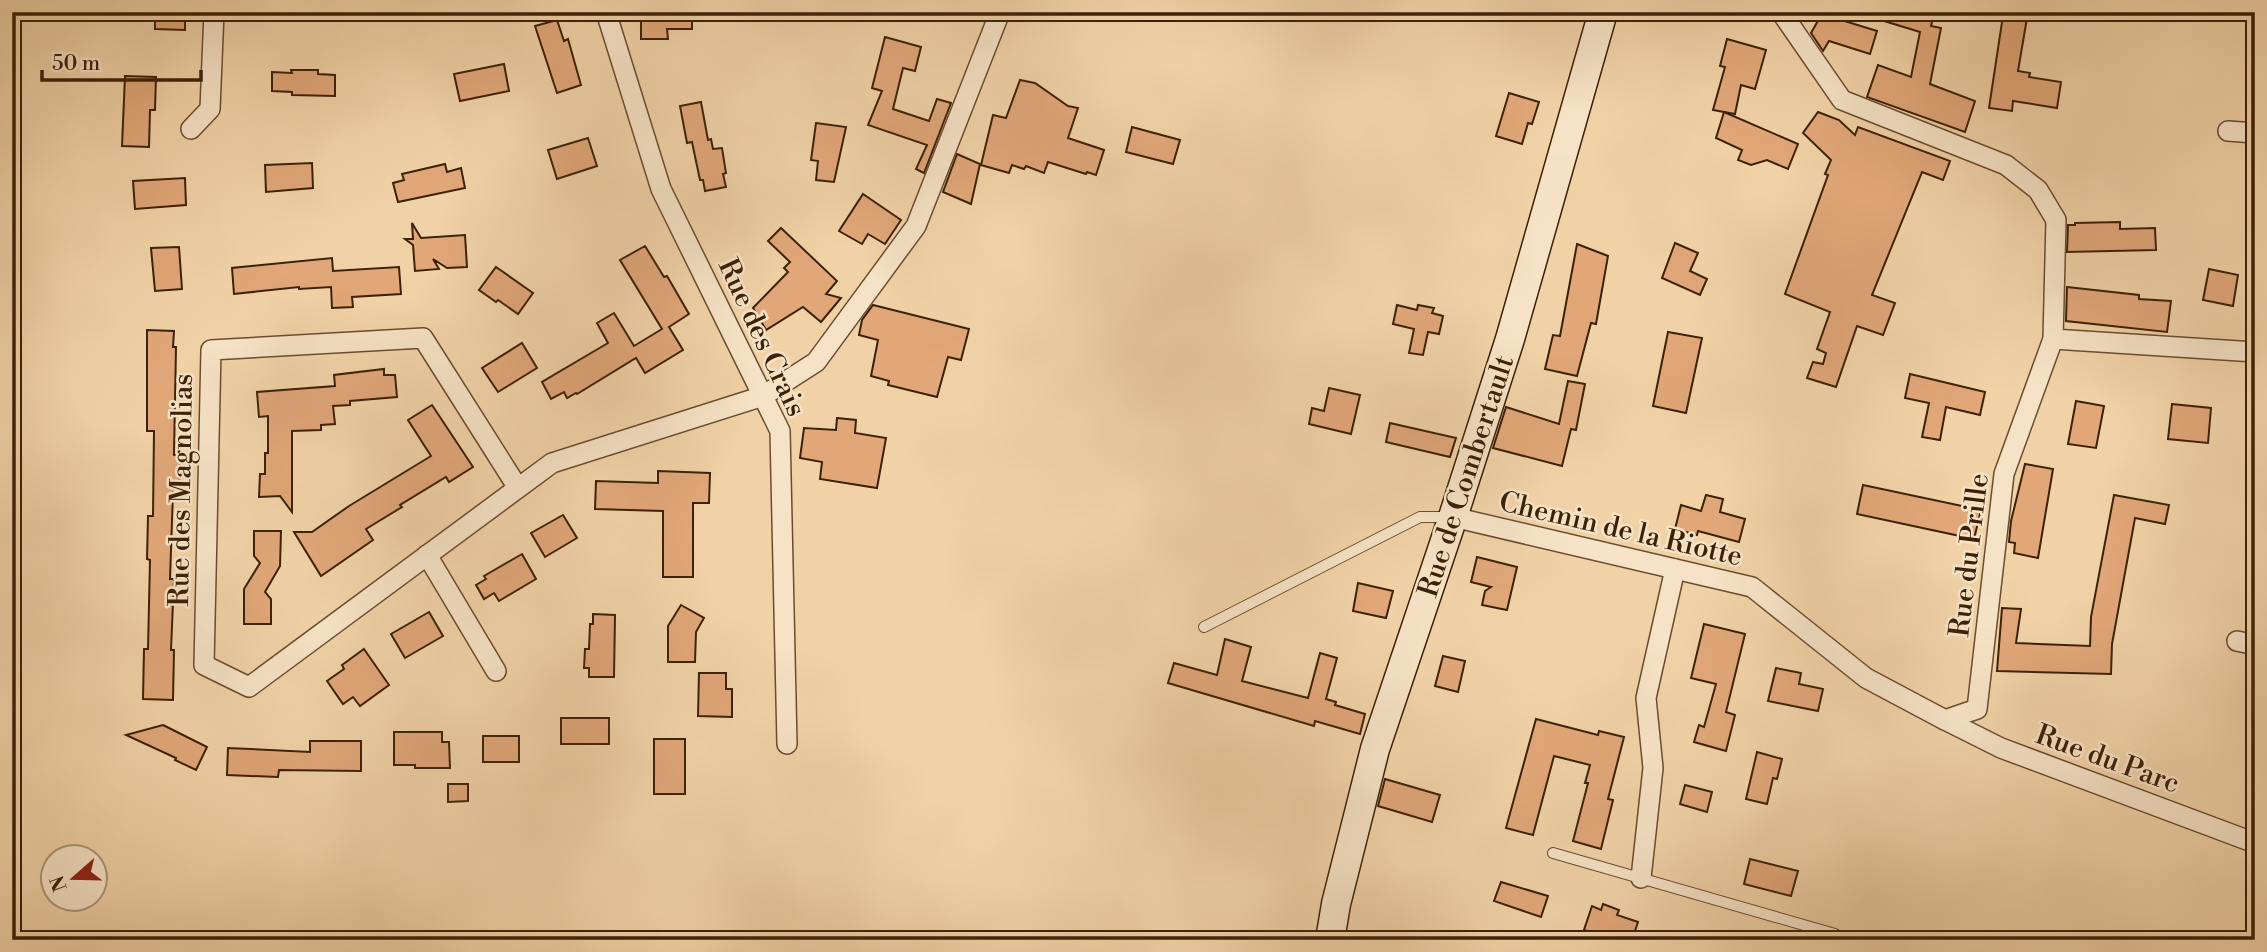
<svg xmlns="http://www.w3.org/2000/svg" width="2267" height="952" viewBox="0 0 2267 952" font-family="'Libre Bodoni',serif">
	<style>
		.building { fill: #e1a779; stroke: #3d2106; stroke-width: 2 }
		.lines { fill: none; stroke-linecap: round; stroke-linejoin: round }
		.lane-casing { stroke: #6a4d2e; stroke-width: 12 }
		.street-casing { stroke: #6a4d2e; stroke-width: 22 }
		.secondary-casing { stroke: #3d2106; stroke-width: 31 }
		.lane { stroke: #f6e2c6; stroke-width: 10 }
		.street { stroke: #f6e2c6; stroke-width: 19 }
		.secondary { stroke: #f6e2c6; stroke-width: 28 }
		.labels { text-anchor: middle; stroke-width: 5; stroke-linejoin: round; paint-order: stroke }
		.street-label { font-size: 28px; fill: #3d2106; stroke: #f6e2c6 }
	</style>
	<rect width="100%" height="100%" fill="#f1d2a7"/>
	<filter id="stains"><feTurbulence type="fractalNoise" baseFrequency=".00286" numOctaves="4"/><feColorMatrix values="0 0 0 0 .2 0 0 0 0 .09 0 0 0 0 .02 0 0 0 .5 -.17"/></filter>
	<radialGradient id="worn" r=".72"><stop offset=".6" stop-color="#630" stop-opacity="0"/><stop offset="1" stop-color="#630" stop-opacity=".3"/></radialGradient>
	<g class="building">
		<path d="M155 12H185V30L155 29Z"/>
		<path d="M641 12H692V29H667L668 39H641Z"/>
		<path d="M1823 12H1845L1841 20 1877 31 1870 54 1829 41 1823 51 1811 33Z"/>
		<path d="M1872 12H1908L1933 18 1931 26 1941 28 1930 84 1975 101 1965 132 1867 97 1878 65 1911 77 1920 32 1871 17Z"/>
		<path d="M2005 15 2027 18 2018 71 2030 73 2029 77 2061 82 2057 108 2013 101 2012 111 1989 108 2002 22Z"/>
		<path d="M557 20 564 41 568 39 581 85 557 93 535 26Z"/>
		<path d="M885 37 921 47 915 71 903 68 893 109 929 121 937 99 951 103 924 173 916 169 927 145 868 125 882 91 872 88Z"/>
		<path d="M1727 39 1766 50 1755 89 1741 85 1735 114 1713 110 1725 67 1720 66Z"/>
		<path d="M504 64 509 91 460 101 454 74Z"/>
		<path d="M291 70H318V74L335 75V96L292 95V92L272 91V72L292 73Z"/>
		<path d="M125 76 156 77 155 110H150L149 147 122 146Z"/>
		<path d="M1020 80 1035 83 1068 106 1078 108 1068 138 1104 150 1096 175 1087 172 1086 174 1048 162 1044 173 1026 166 1024 169 1012 165 1009 173 981 165 993 115 1006 118Z"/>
		<path d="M1509 93 1539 102 1532 124 1528 123 1522 144 1496 136Z"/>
		<path d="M701 102 708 140 711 139 713 149 722 148 726 173 723 174 726 187 705 191 703 180H700L692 142 687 143 680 106Z"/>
		<path d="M1724 112 1798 144 1788 169 1767 160 1751 165 1738 160 1742 150 1716 138Z"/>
		<path d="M1818 112 1839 120 1855 135 1858 127 1950 161 1943 180 1922 172 1872 295 1895 303 1883 335 1857 326 1836 387 1807 378 1813 362 1823 364 1826 353 1817 349 1830 312 1785 294 1828 175 1825 174 1831 160 1803 133Z"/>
		<path d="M816 123 846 127 834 182 816 180 818 161 811 160Z"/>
		<path d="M1132 127 1180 140 1173 164 1126 152Z"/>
		<path d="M588 138 597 166 557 179 548 150Z"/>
		<path d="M957 154 980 164 971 204 943 192Z"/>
		<path d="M312 163 313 188 266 192 265 165Z"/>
		<path d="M445 164 447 172 461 168 465 188 398 202 393 183 404 180 402 174Z"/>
		<path d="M185 178 186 205 135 209 133 181Z"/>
		<path d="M863 194 901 220 885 244 868 234 862 244 839 231Z"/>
		<path d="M2120 222V229L2155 228 2156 250 2067 252 2068 225H2075V223Z"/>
		<path d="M412 223 421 238 465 235 467 267 447 268 433 259 439 269 415 271 413 245 405 239H413Z"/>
		<path d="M781 228 837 281 826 294 841 298 821 322 803 307 766 330 753 308 788 272 784 268 790 262 768 241Z"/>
		<path d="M1675 243 1698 253 1690 271 1707 279 1700 295 1662 278Z"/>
		<path d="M1577 244 1608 256 1596 324 1591 323 1577 376 1545 369 1553 335 1560 336Z"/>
		<path d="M645 246 664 277 667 276 689 314 669 327 683 350 645 373 636 358 577 394 576 393 567 398 564 392 551 399 542 382 608 343 597 323 614 313 634 346 662 329 620 260Z"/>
		<path d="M179 247 182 289 155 291 151 248Z"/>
		<path d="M332 258 333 271 399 267 401 294 352 297 353 307 332 308 331 287 299 289V287L234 294 232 268Z"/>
		<path d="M496 267 533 293 518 314 498 300 496 302 479 290Z"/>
		<path d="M2209 269 2238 275 2233 306 2203 300Z"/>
		<path d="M2067 287 2139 295V299L2171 301 2167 332 2066 321Z"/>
		<path d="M873 305 969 329 961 360 948 357 937 397 888 385 889 381 871 376 878 340 859 335 862 320Z"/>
		<path d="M1397 305 1417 310 1418 305 1434 308 1432 313 1443 316 1439 334 1428 332 1423 355 1409 353 1414 329 1393 324Z"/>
		<path d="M147 330 174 331 173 347H176L174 455 180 456 179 492H173L170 579H174L171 650H174L173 700 143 699 144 649H148L150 560 147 559 148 516H153L154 431H147Z"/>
		<path d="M1668 332 1702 338 1686 413 1653 406Z"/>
		<path d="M522 343 537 368 498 392 482 368Z"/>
		<path d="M384 369V375H395L397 397 350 401V405L333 406 335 424 321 425V430L292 431V512L280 496 259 497 260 474H265V453H268V416L259 417 257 392 335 386 334 375Z"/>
		<path d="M1910 374 1985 392 1980 415 1946 407 1940 440 1922 437 1929 403 1905 398Z"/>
		<path d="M1568 381 1585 384 1576 430 1571 429 1562 466 1493 448 1506 407 1559 424Z"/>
		<path d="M1329 388 1360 395 1351 434 1309 424 1312 408 1324 411Z"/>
		<path d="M2076 401 2104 406 2096 448 2068 444Z"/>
		<path d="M2172 404 2211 408 2208 443 2168 439Z"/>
		<path d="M432 405 473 467 449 482 446 477 400 505 402 507 366 529 373 540 321 576 294 532H312L349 506 431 456 408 420Z"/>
		<path d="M837 418 856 420 855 433 886 438 877 488 820 479 822 462 800 458 804 428 836 430Z"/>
		<path d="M1390 423 1456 438 1450 457 1386 442Z"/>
		<path d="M2025 464 2053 469 2038 558 2014 553 2015 543 2009 542 2011 521Z"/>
		<path d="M658 471 710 473 709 503H693V577H663V511L595 509 596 481 658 483Z"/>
		<path d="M1863 485 1981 510 1974 539 1857 514Z"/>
		<path d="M1706 495 1723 499 1720 512 1745 519 1739 542 1698 531 1697 535 1675 529 1681 505 1701 511Z"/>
		<path d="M2114 495 2169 505 2165 524 2135 518 2112 644 2111 674 1997 671 2002 608 2021 609 2016 643 2090 646 2091 617Z"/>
		<path d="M563 515 577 538 545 557 531 533Z"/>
		<path d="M254 531H281L280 566 265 592 271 599V624H244V589L260 563 254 556Z"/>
		<path d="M522 554 536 579 499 601 494 593 484 599 476 585 486 579 484 576Z"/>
		<path d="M1477 557 1517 567 1507 610 1482 605 1485 591 1491 587 1471 582Z"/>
		<path d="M1358 583 1393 591 1386 618 1353 611Z"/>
		<path d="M681 605 704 618 696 632 695 662H668V626Z"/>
		<path d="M429 612 443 636 405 658 391 634Z"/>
		<path d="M593 614 615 615 614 677H589V668H584L585 649H589L590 624H593Z"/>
		<path d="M1704 624 1745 634 1726 712 1735 715 1726 751 1694 742 1699 725 1704 727 1716 684 1691 678Z"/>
		<path d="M1225 639 1251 647 1242 681 1308 698 1320 653 1337 658 1326 699 1336 702 1335 705 1365 714 1360 734 1315 721 1314 726 1168 683 1174 663 1217 675Z"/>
		<path d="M364 649 389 685 360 706 353 697 343 704 327 681 344 669 342 665Z"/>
		<path d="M1443 656 1465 661 1458 692 1435 686Z"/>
		<path d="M1776 668 1801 673 1799 684 1823 689 1818 711 1768 701Z"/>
		<path d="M699 673H726V689H732V717L698 716Z"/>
		<rect x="561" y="718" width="48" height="26"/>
		<path d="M1536 719 1598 735 1599 731 1624 737 1608 799 1613 800 1601 849 1573 841 1588 783H1585L1590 765 1554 756 1533 835 1506 828Z"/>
		<path d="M163 725 207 747 196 770 175 760 176 758 126 735Z"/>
		<path d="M394 732H442V742H449L450 768H415V765H394Z"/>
		<rect x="483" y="736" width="36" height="26"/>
		<rect x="654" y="739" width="31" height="55"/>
		<path d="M310 741H361V771L279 770 278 777 227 775 228 748 310 752Z"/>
		<path d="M1757 752 1782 759 1777 779 1773 778 1767 804 1746 799Z"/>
		<path d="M1385 779 1440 795 1432 822 1378 806Z"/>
		<path d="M448 784H468V801L448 802Z"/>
		<path d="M1685 785 1712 792 1707 812 1680 804Z"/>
		<path d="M1750 859 1798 871 1791 896 1744 884Z"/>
		<path d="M1501 882 1548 896 1541 917 1494 901Z"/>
		<path d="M1603 904 1619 910 1617 915 1638 922 1632 940H1612L1584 930 1592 906 1601 910Z"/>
	</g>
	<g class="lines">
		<defs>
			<g id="lane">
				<path d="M1204 627 1420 517H1450"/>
				<path d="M1553 853 1835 934"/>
			</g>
			<g id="street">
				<path d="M606 12 661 189 780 431 787 744"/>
				<path d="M1781 12 1842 100 2006 165 2038 190 2056 220 2053 339 2255 352"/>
				<path d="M191 129 210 109 214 12"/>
				<path d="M2228 131 2255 133"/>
				<path d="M518 488 423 338 211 350 204 665 249 687 552 463 763 396 816 362 916 226 1000 12"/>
				<path d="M1453 517 1752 587 1866 678 1945 720 2001 748 2255 843"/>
				<path d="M427 555 496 671"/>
				<path d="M2237 641 2255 645"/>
				<path d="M1945 720 1977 709 2004 474 2053 339"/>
				<path d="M1641 878 1653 768 1646 698 1675 569"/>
			</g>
			<path id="secondary" d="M1330 940 1336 904 1375 749 1453 517 1510 339 1603 12"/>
		</defs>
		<use href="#lane" class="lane-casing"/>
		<use href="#street" class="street-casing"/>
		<use href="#secondary" class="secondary-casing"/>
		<use href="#lane" class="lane"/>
		<use href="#street" class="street"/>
		<use href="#secondary" class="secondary"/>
	</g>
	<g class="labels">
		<g class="street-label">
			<text transform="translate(763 337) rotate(65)" y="10">Rue des Crais</text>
			<text transform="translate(1465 476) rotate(-72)" y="10">Rue de Combertault</text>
			<text transform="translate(180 490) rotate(-89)" y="10">Rue des Magnolias</text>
			<text transform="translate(1621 528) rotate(13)" y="10">Chemin de la Riotte</text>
			<text transform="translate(1968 555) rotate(-83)" y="10">Rue du Prille</text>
			<text transform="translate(2108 758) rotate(20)" y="10">Rue du Parc</text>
		</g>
	</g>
	<rect width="2267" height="952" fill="none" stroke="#f1d2a7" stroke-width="42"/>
	<rect x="14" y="14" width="2239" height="924" fill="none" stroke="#3d2106" stroke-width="3.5"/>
	<rect x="21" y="21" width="2225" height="910" fill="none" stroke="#3d2106" stroke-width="2"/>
	<g transform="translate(74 878) rotate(250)"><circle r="33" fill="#f6e2c6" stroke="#ac9579" stroke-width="2"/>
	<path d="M0-5L12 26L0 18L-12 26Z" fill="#8f2418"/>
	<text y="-10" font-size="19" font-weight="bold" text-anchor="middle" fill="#3d2106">N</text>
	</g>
	<path d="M42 70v10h159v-10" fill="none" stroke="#3d2106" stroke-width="3.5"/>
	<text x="52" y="70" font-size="21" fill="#3d2106" stroke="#f6e2c6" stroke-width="5" paint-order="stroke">50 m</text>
	<rect width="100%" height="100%" filter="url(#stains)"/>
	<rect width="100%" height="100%" fill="url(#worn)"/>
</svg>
